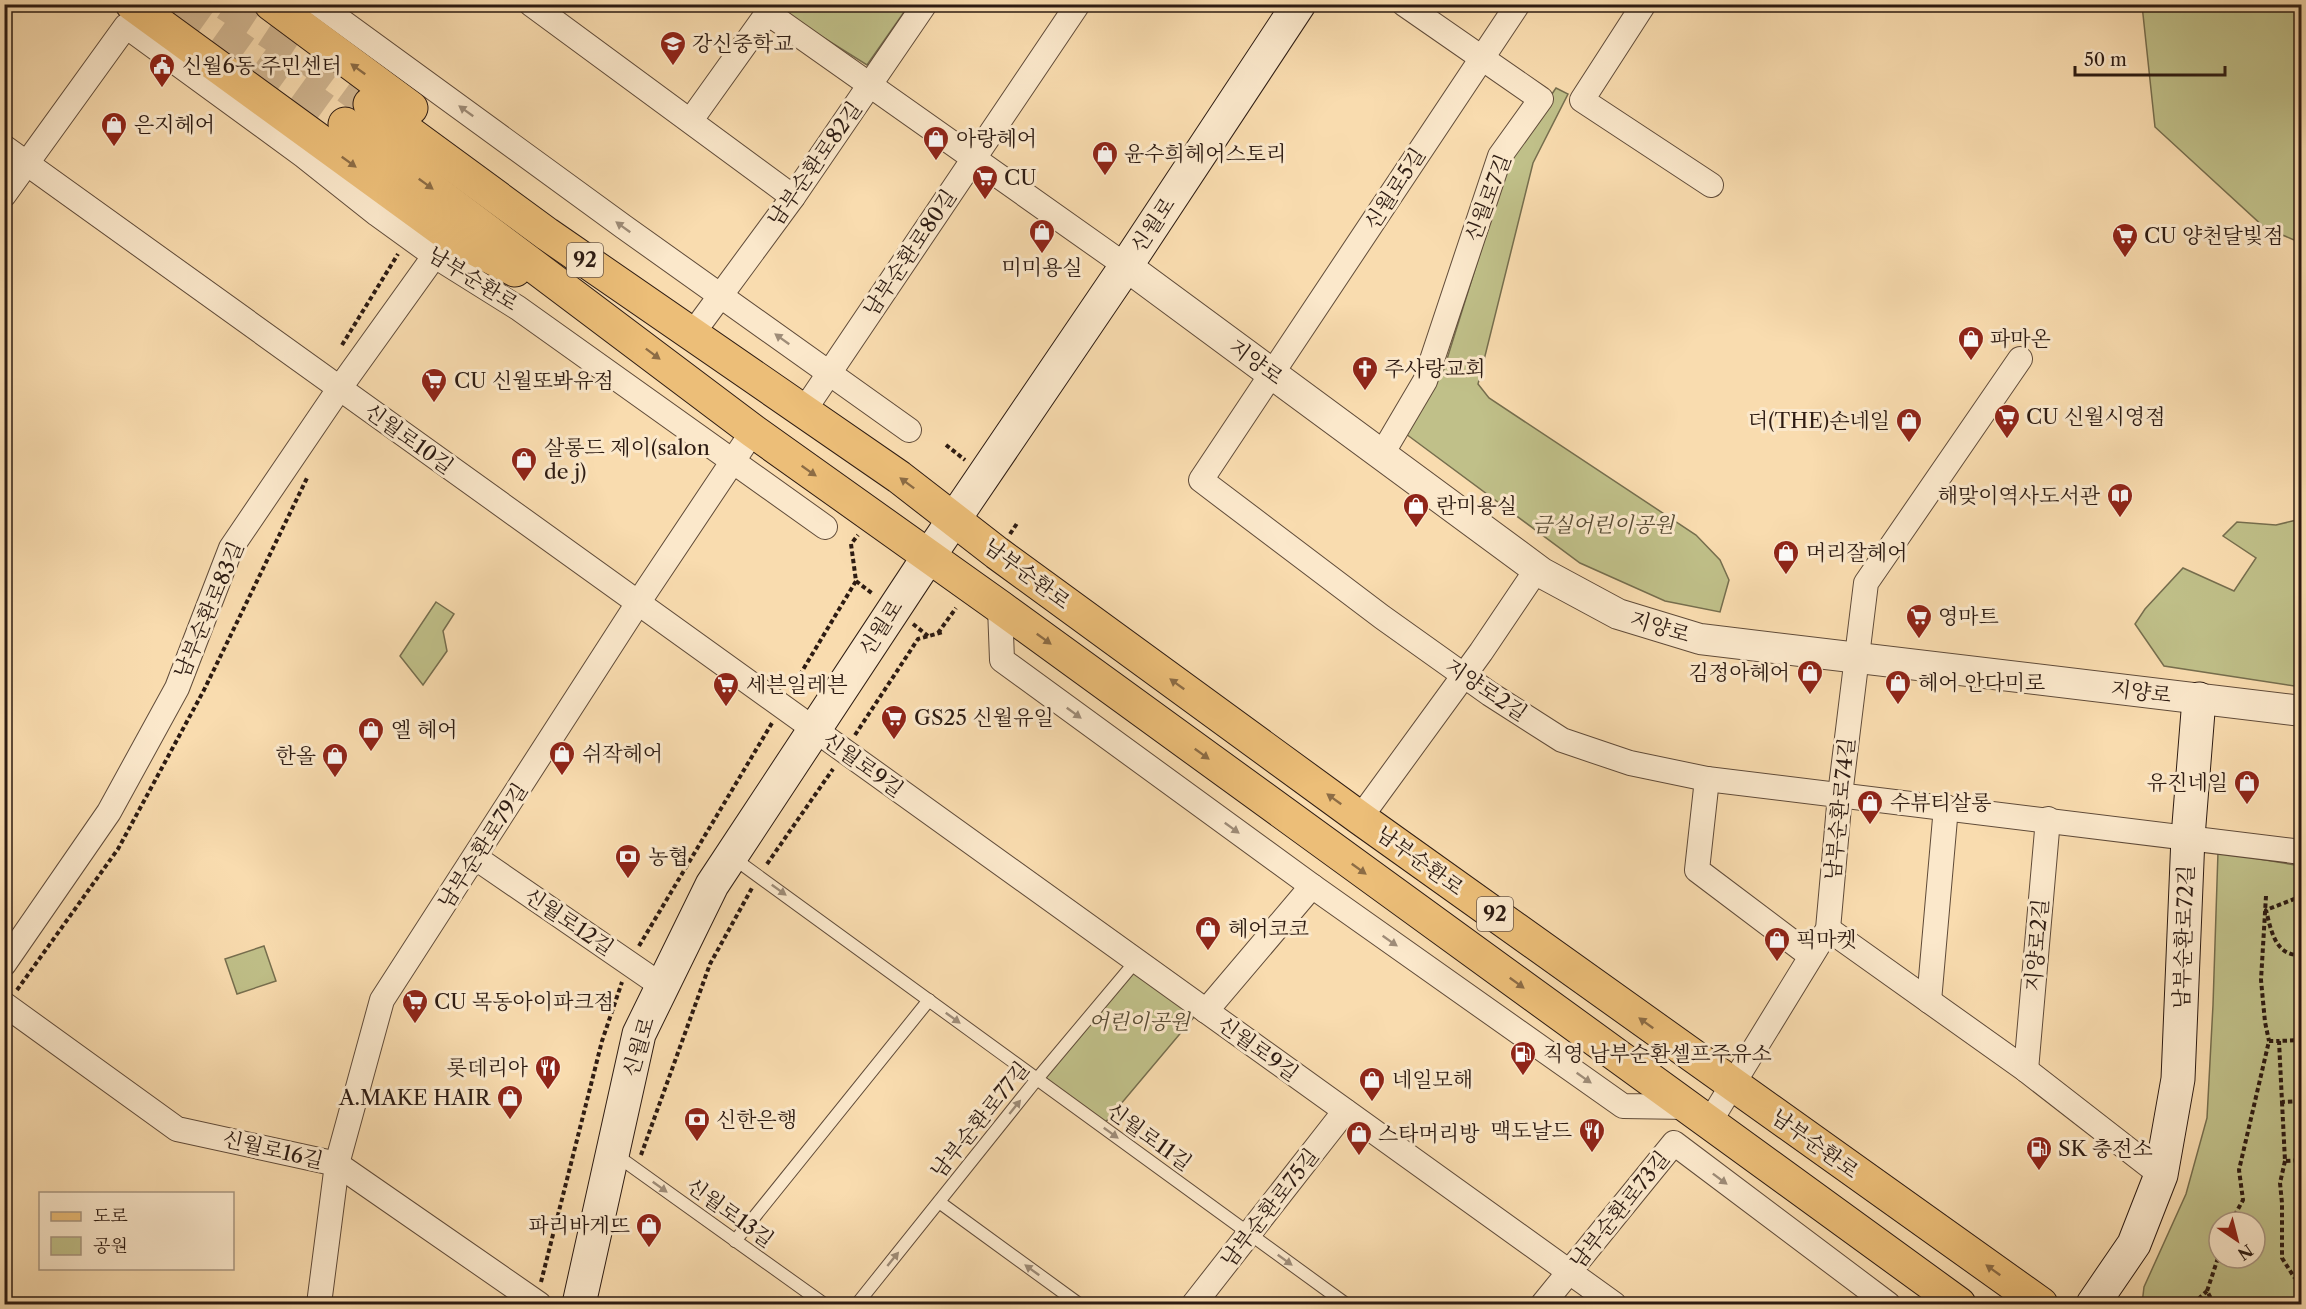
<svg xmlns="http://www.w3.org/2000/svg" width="2306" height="1309" viewBox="0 0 2306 1309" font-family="'Libre Caslon Text','Noto Serif KR',serif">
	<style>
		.green { fill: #c0c089; stroke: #766e4e; stroke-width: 1.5; fill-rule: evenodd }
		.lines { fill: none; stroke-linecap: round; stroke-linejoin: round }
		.primary-tunnel { stroke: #d0b590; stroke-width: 33; stroke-dasharray: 33 16; stroke-linecap: butt }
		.service-casing { stroke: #604b39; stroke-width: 14 }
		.minor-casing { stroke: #604b39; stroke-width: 26 }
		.tertiary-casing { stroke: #604b39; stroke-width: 32 }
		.secondary-casing { stroke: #2d1b12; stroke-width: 35 }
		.primary-casing { stroke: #2d1b12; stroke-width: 35 }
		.path { stroke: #2d1b12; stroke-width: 4; stroke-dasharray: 4.5 3; stroke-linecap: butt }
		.service { stroke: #fbe8cb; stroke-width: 12 }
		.minor { stroke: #fbe8cb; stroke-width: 24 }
		.tertiary { stroke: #fbe8cb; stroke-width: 30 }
		.secondary { stroke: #fbe8cb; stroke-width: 33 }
		.primary { stroke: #ecbe78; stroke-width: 33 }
		.oneway { fill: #8c6c45 }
		.oneway2 { fill: #9e8c78 }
		.labels { text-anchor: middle; stroke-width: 6; stroke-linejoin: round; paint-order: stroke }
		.shield { fill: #fbe8cb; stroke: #6b584a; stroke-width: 1.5 }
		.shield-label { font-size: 20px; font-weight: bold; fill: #2d1b12 }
		.poi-label { font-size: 21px; fill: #2d1b12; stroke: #fbe8cb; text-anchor: start }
		.street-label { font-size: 21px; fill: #2d1b12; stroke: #fbe8cb }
		.park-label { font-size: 21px; font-style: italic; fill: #594d36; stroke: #fbe8cb }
	</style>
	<rect width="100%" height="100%" fill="#f9dcaf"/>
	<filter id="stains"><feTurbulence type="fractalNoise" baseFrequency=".00333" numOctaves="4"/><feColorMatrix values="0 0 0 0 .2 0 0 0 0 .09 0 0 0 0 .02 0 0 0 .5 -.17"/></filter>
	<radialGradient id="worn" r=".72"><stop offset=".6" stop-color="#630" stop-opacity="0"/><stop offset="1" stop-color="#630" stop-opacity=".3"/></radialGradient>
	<g class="green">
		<path d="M786 5H909L867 65 781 11Z"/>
		<path d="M2142 5H2301V243L2264 227 2155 127Z"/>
		<path d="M1556 88 1568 94 1533 163 1478 384 1489 398 1696 535 1720 560 1729 580 1720 612 1665 601 1580 563 1406 434 1407 422 1443 372 1511 154Z"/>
		<path d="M2301 519V687L2164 666 2135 624 2145 609 2183 568 2234 591 2256 558 2223 536 2237 522 2276 525Z"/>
		<path d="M436 602 454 614 443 631 447 651 423 685 400 656Z"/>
		<path d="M2218 852 2301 866V1304H2142L2144 1287 2186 1194 2207 1118 2213 1005ZM2219 1222H2255V1258H2219Z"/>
		<path d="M264 946 276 981 237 994 225 959Z"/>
		<path d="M1138 962 1200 1010 1104 1124 1041 1079Z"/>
	</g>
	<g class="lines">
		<g class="primary-tunnel">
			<path d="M178 4 345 124"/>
			<path d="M226 4 301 53 370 104"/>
		</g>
		<defs>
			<g id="service">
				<path d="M732 857 1346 1304"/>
				<path d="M616 1155 824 1304"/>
				<path d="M939 1202 1079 1304"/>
				<path d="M735 1241 929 1000"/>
				<path d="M857 1304 1037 1079 1136 961"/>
			</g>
			<g id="minor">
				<path d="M318 4 624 227 909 430"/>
				<path d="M531 4 793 197"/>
				<path d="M1518 4 1201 480 1382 617 1490 694 1562 740 1630 763 1707 779 2302 852"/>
				<path d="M1644 4 1582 100 1711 185"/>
				<path d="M768 13 1126 266"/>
				<path d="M691 120 774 4"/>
				<path d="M4 147 1614 1304"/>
				<path d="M4 195 126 26 304 156 377 214 435 256 518 308 825 527"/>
				<path d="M701 322 793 197 925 4"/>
				<path d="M803 412 1078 4"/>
				<path d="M1382 454 1425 381 1500 156 1541 99 1404 4"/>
				<path d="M1000 607 1002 660 1312 886 1623 1106 1688 1107"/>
				<path d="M1707 779 1697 870 1811 956"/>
				<path d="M1360 818 1481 652 1537 569"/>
				<path d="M476 858 662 986"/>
				<path d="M1828 929 2026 1070 2161 1175"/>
				<path d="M4 964 109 812 177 688 231 548 339 389 443 244"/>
				<path d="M1929 1001 1946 807"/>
				<path d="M4 1004 177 1129 337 1164 539 1304"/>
				<path d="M1206 1011 1312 886"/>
				<path d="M2026 1070 2048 819"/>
				<path d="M1709 1123 1828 929 1840 795 1866 583 2020 359"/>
				<path d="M319 1304 337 1164 382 1000 638 603 753 431"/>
				<path d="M1194 1304 1345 1111"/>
				<path d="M1543 1304 1674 1143 1888 1304"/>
			</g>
			<path id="tertiary" d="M1126 266 1542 573 1618 614 1700 639 2302 711"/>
			<g id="secondary">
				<path d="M579 1304 639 1034 712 885 929 556 1126 266 1299 4"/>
				<path d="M2093 1304 2134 1244 2161 1175 2178 1079 2188 837 2199 699"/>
			</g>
			<g id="primary">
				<path d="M132 4 449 235 515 270"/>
				<path d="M271 4 411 108"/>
				<path d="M370 104 547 234 899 477 997 553 1360 818 2041 1304"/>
				<path d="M345 124 753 431 1000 607 1959 1304"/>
			</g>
		</defs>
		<use href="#service" class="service-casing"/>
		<use href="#minor" class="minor-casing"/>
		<use href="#tertiary" class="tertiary-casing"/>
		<use href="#secondary" class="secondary-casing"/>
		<use href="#primary" class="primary-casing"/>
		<g class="path">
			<path d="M342 345 398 254"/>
			<path d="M946 445 965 460"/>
			<path d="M1010 534 1018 522"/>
			<path d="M856 581 873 594"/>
			<path d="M913 624 928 636"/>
			<path d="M938 633 956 608"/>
			<path d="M792 688 856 581 851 544 858 535"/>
			<path d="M855 735 918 639 943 632"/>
			<path d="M767 864 833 769"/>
			<path d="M2266 896 2261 980 2265 1022 2269 1041"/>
			<path d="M2302 896 2266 910C2271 930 2275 957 2302 955"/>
			<path d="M639 946 772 723"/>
			<path d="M17 990 118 849 204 690 308 476"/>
			<path d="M2302 1040 2279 1041 2282 1102 2302 1101"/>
			<path d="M2282 1102 2285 1161 2302 1160"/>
			<path d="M641 1155 710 964 752 888"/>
			<path d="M2285 1161 2280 1183 2282 1203V1258L2294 1277 2302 1283"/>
			<path d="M2231 1222 2243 1200 2239 1170 2269 1041H2279"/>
			<path d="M541 1282 602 1041 622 982"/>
			<path d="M2193 1304 2207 1291"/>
			<path d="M2214 1304 2207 1291 2219 1255"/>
		</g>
		<use href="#service" class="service"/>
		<use href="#minor" class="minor"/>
		<use href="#tertiary" class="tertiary"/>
		<use href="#secondary" class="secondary"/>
		<use href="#primary" class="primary"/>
	</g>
	<defs><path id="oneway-solid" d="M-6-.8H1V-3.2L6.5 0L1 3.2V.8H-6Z" transform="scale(1.5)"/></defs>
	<g class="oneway">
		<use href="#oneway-solid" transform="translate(358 69) rotate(-144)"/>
		<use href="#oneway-solid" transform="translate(349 162) rotate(36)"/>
		<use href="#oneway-solid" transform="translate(426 184) rotate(36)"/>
		<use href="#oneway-solid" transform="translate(653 354) rotate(37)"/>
		<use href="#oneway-solid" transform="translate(809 471) rotate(35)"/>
		<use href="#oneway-solid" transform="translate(907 483) rotate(-143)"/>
		<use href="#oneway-solid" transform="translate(1044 639) rotate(36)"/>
		<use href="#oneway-solid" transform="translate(1177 684) rotate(-144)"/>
		<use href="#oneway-solid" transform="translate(1202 754) rotate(36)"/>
		<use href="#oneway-solid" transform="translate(1334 799) rotate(-144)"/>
		<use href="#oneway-solid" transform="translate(1359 869) rotate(36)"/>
		<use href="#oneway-solid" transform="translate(1517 983) rotate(36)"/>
		<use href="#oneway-solid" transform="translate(1646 1023) rotate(-144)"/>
		<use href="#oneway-solid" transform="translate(1993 1270) rotate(-144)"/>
	</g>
	<g class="oneway2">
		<use href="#oneway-solid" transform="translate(466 111) rotate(-144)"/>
		<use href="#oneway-solid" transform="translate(623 227) rotate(-144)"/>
		<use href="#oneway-solid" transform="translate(782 339) rotate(-144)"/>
		<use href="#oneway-solid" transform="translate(1074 713) rotate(36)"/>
		<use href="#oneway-solid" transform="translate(1232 828) rotate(36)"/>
		<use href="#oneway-solid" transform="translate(779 890) rotate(36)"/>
		<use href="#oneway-solid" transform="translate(1390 941) rotate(35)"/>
		<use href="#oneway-solid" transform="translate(953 1018) rotate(36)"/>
		<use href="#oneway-solid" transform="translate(1584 1078) rotate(35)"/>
		<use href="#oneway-solid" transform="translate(1015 1107) rotate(-51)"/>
		<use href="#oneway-solid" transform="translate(1111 1133) rotate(36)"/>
		<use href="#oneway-solid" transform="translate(1720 1179) rotate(37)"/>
		<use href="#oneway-solid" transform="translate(660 1187) rotate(36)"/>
		<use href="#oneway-solid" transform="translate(893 1259) rotate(-51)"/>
		<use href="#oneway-solid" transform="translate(1285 1260) rotate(36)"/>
		<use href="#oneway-solid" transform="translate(1032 1270) rotate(-144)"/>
	</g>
	<defs>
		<symbol id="school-pin" viewBox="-11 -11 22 30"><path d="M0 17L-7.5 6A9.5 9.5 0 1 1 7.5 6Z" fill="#8f2418" stroke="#fbe8cb"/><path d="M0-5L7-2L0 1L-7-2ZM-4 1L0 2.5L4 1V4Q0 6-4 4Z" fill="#fff"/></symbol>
		<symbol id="civic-pin" viewBox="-11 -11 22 30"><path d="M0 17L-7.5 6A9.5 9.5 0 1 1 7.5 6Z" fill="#8f2418" stroke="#fbe8cb"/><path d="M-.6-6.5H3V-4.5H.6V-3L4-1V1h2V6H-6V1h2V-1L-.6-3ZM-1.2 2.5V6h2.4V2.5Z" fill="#fff"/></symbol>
		<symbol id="shop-pin" viewBox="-11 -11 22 30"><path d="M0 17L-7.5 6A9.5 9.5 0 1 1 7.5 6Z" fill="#8f2418" stroke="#fbe8cb"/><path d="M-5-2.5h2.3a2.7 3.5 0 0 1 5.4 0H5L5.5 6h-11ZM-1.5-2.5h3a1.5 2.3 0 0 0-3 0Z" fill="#fff"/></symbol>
		<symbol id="supermarket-pin" viewBox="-11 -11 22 30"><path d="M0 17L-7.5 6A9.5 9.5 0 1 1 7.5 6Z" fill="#8f2418" stroke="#fbe8cb"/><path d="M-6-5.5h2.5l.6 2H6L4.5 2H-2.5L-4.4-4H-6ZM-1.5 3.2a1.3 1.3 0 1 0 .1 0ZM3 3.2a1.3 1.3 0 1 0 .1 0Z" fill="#fff"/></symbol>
		<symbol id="church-pin" viewBox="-11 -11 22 30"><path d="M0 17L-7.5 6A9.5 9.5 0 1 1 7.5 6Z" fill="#8f2418" stroke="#fbe8cb"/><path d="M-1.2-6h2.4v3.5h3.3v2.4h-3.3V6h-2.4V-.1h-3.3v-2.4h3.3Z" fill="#fff"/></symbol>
		<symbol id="library-pin" viewBox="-11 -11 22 30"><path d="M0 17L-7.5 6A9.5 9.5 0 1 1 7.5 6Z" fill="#8f2418" stroke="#fbe8cb"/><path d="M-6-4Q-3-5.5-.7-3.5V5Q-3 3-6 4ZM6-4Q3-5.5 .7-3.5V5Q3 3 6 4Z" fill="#fff"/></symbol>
		<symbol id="bank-pin" viewBox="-11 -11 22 30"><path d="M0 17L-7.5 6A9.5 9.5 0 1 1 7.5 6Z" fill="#8f2418" stroke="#fbe8cb"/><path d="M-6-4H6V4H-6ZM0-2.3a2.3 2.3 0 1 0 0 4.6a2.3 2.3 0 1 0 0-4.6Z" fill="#fff"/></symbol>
		<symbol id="fuel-pin" viewBox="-11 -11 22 30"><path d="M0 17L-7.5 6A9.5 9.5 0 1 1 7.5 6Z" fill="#8f2418" stroke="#fbe8cb"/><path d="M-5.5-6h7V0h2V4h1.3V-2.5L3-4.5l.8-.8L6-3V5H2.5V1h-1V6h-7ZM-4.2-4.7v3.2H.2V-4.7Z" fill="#fff"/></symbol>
		<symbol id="restaurant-pin" viewBox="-11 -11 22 30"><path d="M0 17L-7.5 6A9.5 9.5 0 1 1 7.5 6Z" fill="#8f2418" stroke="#fbe8cb"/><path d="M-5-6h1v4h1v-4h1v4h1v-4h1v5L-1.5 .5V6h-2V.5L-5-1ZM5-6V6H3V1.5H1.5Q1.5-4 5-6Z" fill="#fff"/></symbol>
	</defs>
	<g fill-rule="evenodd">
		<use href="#school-pin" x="658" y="29" width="30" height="40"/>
		<use href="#civic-pin" x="147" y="51" width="30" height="40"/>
		<use href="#shop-pin" x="99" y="110" width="30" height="40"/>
		<use href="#shop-pin" x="921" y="124" width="30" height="40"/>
		<use href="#shop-pin" x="1090" y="139" width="30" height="40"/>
		<use href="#supermarket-pin" x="970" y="163" width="30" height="40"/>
		<use href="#shop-pin" x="1027" y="217" width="30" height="40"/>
		<use href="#supermarket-pin" x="2110" y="221" width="30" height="40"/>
		<use href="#shop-pin" x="1956" y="324" width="30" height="40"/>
		<use href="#church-pin" x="1350" y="354" width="30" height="40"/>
		<use href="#supermarket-pin" x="419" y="366" width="30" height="40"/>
		<use href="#supermarket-pin" x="1992" y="402" width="30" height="40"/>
		<use href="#shop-pin" x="1894" y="406" width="30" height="40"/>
		<use href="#shop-pin" x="509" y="445" width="30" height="40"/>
		<use href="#library-pin" x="2105" y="481" width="30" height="40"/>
		<use href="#shop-pin" x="1401" y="491" width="30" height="40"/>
		<use href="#shop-pin" x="1771" y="538" width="30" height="40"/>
		<use href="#supermarket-pin" x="1904" y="602" width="30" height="40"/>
		<use href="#shop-pin" x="1795" y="658" width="30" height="40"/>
		<use href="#shop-pin" x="1883" y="668" width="30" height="40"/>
		<use href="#supermarket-pin" x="711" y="670" width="30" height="40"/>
		<use href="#supermarket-pin" x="879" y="703" width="30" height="40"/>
		<use href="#shop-pin" x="356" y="715" width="30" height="40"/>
		<use href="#shop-pin" x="547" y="739" width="30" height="40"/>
		<use href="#shop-pin" x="320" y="741" width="30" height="40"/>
		<use href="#shop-pin" x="2232" y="768" width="30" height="40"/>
		<use href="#shop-pin" x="1855" y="788" width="30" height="40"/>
		<use href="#bank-pin" x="613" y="842" width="30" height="40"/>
		<use href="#shop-pin" x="1193" y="914" width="30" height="40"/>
		<use href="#shop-pin" x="1762" y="925" width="30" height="40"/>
		<use href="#supermarket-pin" x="400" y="987" width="30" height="40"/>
		<use href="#fuel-pin" x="1508" y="1039" width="30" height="40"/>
		<use href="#restaurant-pin" x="533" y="1053" width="30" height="40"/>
		<use href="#shop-pin" x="1357" y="1065" width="30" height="40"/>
		<use href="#shop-pin" x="495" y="1083" width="30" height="40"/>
		<use href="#bank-pin" x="682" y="1105" width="30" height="40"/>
		<use href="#restaurant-pin" x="1577" y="1116" width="30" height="40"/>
		<use href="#shop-pin" x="1344" y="1119" width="30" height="40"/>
		<use href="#fuel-pin" x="2024" y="1134" width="30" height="40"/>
		<use href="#shop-pin" x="634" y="1211" width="30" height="40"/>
	</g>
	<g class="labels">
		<g class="shield">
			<rect x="567" y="243" width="36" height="34" rx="4.5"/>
			<rect x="1477" y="897" width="36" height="34" rx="4.5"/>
		</g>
		<g class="shield-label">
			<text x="585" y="267">92</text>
			<text x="1495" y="921">92</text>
		</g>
		<g class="poi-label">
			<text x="692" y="51">강신중학교</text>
			<text x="182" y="73">신월6동 주민센터</text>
			<text x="134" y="132">은지헤어</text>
			<text x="956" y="146">아랑헤어</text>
			<text x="1124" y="161">윤수희헤어스토리</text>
			<text x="1004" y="185">CU</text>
			<text x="2144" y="243">CU 양천달빛점</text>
			<text x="1042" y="275" text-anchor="middle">미미용실</text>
			<text x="1990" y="346">파마온</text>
			<text x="1384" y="376">주사랑교회</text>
			<text x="454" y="388">CU 신월또봐유점</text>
			<text x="2026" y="424">CU 신월시영점</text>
			<text x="1890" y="428" text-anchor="end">더(THE)손네일</text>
			<text x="544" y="455">살롱드 제이(salon<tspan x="544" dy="24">de j)</tspan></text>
			<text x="2100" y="503" text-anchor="end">해맞이역사도서관</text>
			<text x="1436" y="513">란미용실</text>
			<text x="1806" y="560">머리잘헤어</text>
			<text x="1938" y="624">영마트</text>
			<text x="1790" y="680" text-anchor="end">김정아헤어</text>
			<text x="1918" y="690">헤어 안다미로</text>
			<text x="746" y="692">세븐일레븐</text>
			<text x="914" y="725">GS25 신월유일</text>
			<text x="391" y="737">엘 헤어</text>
			<text x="582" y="761">쉬작헤어</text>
			<text x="316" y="763" text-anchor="end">한올</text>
			<text x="2228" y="790" text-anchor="end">유진네일</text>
			<text x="1890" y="810">수뷰티살롱</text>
			<text x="648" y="864">농협</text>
			<text x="1228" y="936">헤어코코</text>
			<text x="1796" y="947">픽마켓</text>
			<text x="434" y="1009">CU 목동아이파크점</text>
			<text x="1543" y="1061">직영 남부순환셀프주유소</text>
			<text x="528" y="1075" text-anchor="end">롯데리아</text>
			<text x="1392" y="1087">네일모해</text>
			<text x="490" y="1105" text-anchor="end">A.MAKE HAIR</text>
			<text x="716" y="1127">신한은행</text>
			<text x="1572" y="1138" text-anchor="end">맥도날드</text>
			<text x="1378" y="1141">스타머리방</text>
			<text x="2058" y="1156">SK 충전소</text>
			<text x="630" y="1233" text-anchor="end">파리바게뜨</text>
		</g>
		<g class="street-label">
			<text transform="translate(815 164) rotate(-55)" y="7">남부순환로82길</text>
			<text transform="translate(1395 189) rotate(-57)" y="7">신월로5길</text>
			<text transform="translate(1488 198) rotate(-69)" y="7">신월로7길</text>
			<text transform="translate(1153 225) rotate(-56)" y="7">신월로</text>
			<text transform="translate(910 253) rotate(-56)" y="7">남부순환로80길</text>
			<text transform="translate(473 279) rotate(32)" y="7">남부순환로</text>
			<text transform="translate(1256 362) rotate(36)" y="7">지양로</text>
			<text transform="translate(409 439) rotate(36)" y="7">신월로10길</text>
			<text transform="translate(1027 574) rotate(37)" y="7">남부순환로</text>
			<text transform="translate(209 610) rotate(-67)" y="7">남부순환로83길</text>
			<text transform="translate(1660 627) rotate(17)" y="7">지양로</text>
			<text transform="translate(881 628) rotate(-57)" y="7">신월로</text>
			<text transform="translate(1486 690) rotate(34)" y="7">지양로2길</text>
			<text transform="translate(2141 692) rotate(7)" y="7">지양로</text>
			<text transform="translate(863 765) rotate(36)" y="7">신월로9길</text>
			<text transform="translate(1840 809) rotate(-84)" y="7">남부순환로74길</text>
			<text transform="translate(483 846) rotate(-57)" y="7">남부순환로79길</text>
			<text transform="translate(1420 861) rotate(36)" y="7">남부순환로</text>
			<text transform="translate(569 922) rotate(34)" y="7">신월로12길</text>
			<text transform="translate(2184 937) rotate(-88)" y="7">남부순환로72길</text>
			<text transform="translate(2037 945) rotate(-85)" y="7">지양로2길</text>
			<text transform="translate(639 1047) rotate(-73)" y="7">신월로</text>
			<text transform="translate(1258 1049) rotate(36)" y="7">신월로9길</text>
			<text transform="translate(980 1120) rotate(-51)" y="7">남부순환로77길</text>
			<text transform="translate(1149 1137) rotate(36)" y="7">신월로11길</text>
			<text transform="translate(1815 1144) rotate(36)" y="7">남부순환로</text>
			<text transform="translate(273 1150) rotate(13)" y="7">신월로16길</text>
			<text transform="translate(1270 1208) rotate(-52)" y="7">남부순환로75길</text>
			<text transform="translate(1620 1210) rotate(-51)" y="7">남부순환로73길</text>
			<text transform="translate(730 1213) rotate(36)" y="7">신월로13길</text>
		</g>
		<g class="park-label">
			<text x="1603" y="532">금실어린이공원</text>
			<text x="1139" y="1029">어린이공원</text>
		</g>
	</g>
	<rect width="2306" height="1309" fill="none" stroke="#f9dcaf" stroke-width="24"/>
	<rect x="6" y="6" width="2294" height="1297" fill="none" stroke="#2d1b12" stroke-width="3"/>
	<rect x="12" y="12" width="2282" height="1285" fill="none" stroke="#2d1b12" stroke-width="1.5"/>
	<rect x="39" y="1192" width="195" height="78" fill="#fbe8cb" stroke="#a99681" stroke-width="1.5"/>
	<rect x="51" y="1212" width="30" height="9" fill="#ecbe78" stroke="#a99681" stroke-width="1.5"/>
	<text x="93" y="1222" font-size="18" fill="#2d1b12">도로</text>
	<rect x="51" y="1237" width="30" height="18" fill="#c0c089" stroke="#a99681" stroke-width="1.5"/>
	<text x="93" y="1252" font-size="18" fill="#2d1b12">공원</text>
	<g transform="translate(2237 1240) rotate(145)"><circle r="28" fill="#fbe8cb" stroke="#a99681" stroke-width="1.5"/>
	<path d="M0-4.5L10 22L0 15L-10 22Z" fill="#8f2418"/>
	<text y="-9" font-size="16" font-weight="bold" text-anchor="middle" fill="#2d1b12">N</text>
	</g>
	<path d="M2075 66v9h150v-9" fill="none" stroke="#2d1b12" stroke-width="3"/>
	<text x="2084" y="66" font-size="18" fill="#2d1b12" stroke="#fbe8cb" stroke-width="4.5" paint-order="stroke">50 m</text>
	<rect width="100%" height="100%" filter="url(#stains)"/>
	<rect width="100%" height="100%" fill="url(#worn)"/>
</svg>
